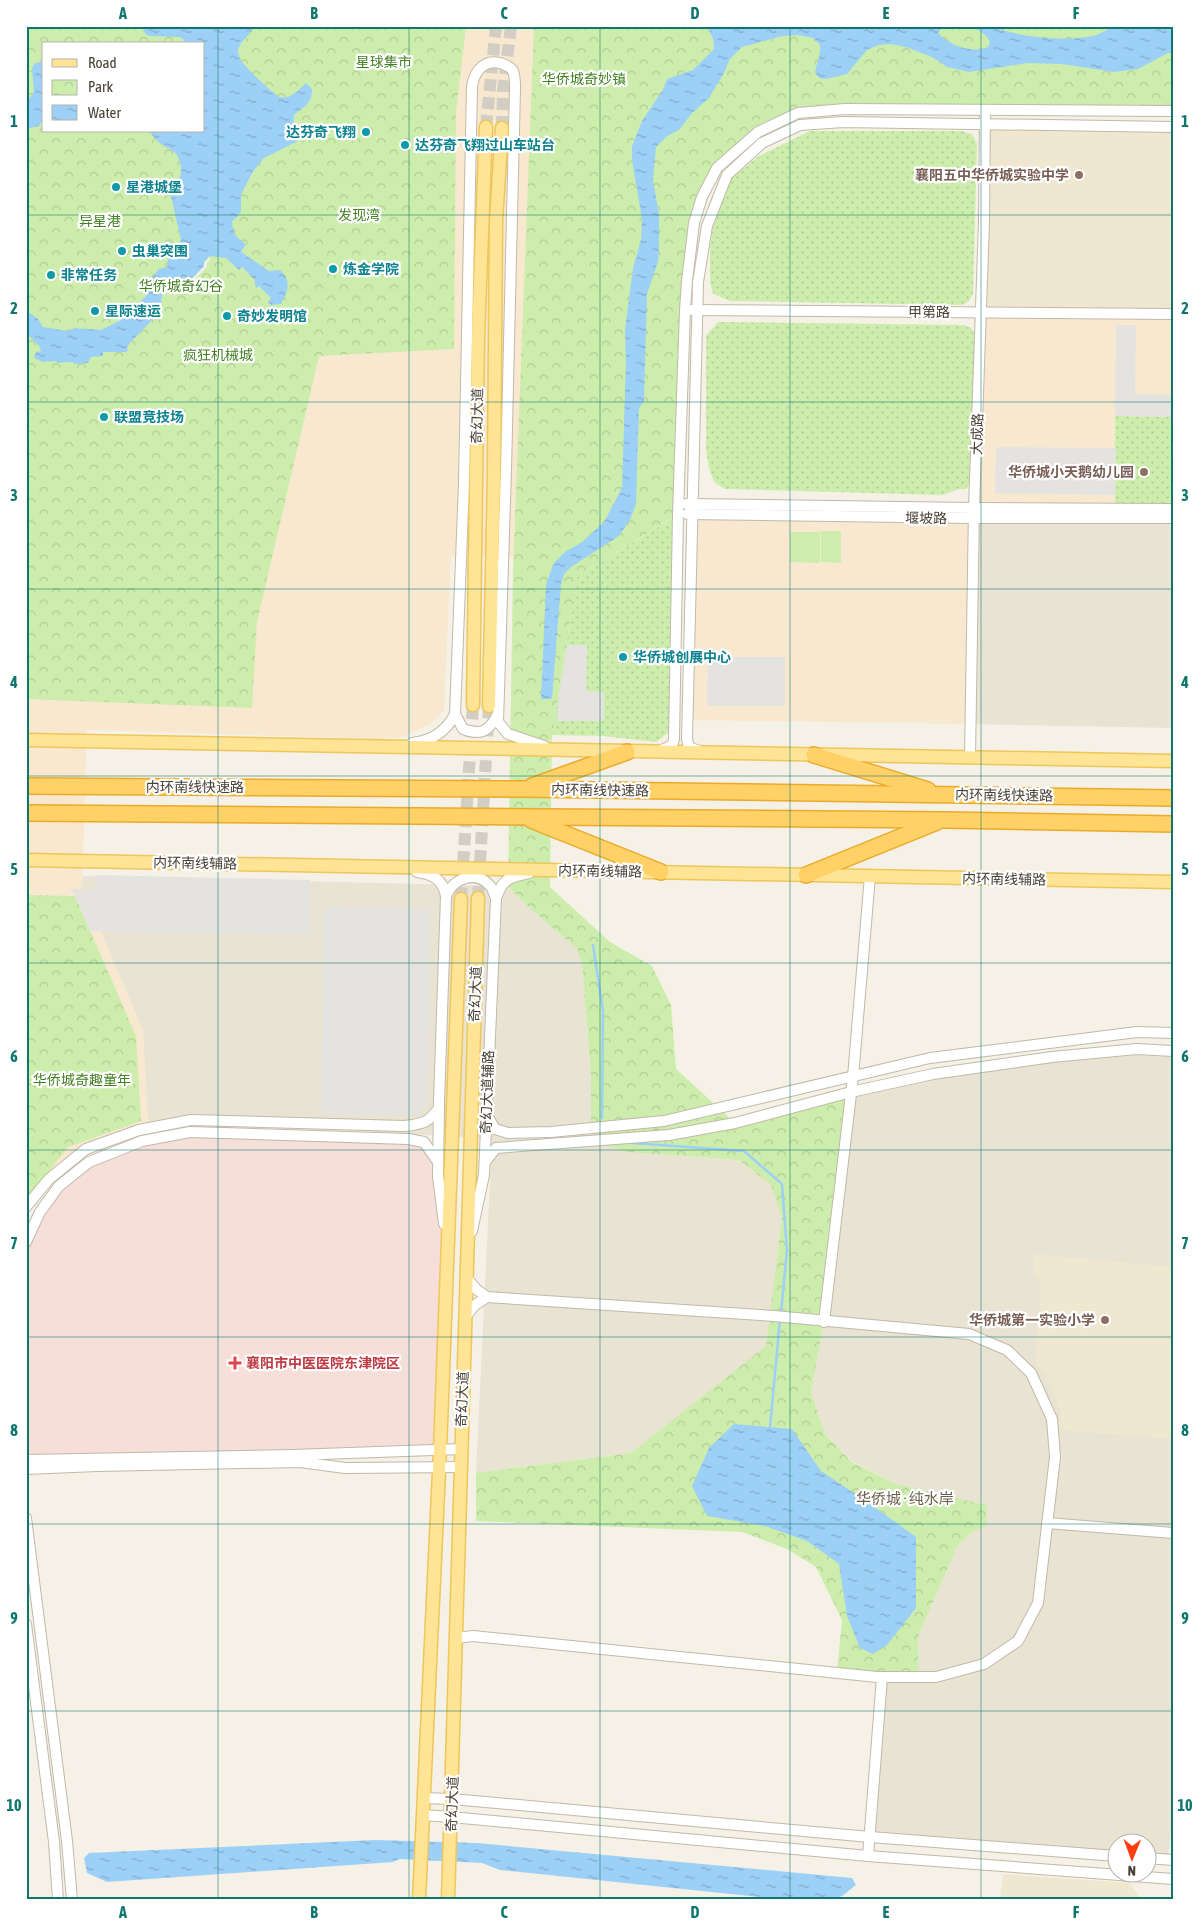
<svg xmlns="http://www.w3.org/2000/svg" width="1199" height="1926" viewBox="0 0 1199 1926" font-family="'Asap Condensed','Noto Sans SC',sans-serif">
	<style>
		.residential { fill: #e9e3d4 }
		.commercial { fill: #f8e8d0; fill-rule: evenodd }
		.education { fill: #efe7cf }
		.medical { fill: #f6ded9 }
		.grass { fill: url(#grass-dots) }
		.park { fill: url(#park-crowns); fill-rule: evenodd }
		.pitch { fill: #cdedac }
		.parking { fill: #e5e3df }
		.water { fill: url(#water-ripples); fill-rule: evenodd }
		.pier { fill: #f5f1e7 }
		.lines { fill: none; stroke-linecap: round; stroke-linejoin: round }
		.stream { stroke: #9dd0f7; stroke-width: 2.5 }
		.major-tunnel { stroke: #d2cec3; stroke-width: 12; stroke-dasharray: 12 6; stroke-linecap: butt }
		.minor-casing { stroke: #c1b9a8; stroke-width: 12 }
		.major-casing { stroke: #eec65b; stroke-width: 15 }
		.highway-casing { stroke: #ebaa2a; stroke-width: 18 }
		.minor { stroke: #fff; stroke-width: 10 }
		.major { stroke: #ffe495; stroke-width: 12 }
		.highway { stroke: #ffd167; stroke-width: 15 }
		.grid { fill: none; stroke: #0f766e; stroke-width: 1; stroke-opacity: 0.55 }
		.culture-dot { fill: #0f9aa8; stroke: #fff; stroke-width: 2 }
		.education-dot { fill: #8d6e63; stroke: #fff; stroke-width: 2 }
		.health-dot { fill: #e0444e; stroke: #fff; stroke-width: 2 }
		.labels { text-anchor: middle; stroke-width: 4.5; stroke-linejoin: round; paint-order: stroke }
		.park-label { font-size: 14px; fill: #438022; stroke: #fff }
		.culture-label { font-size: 14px; font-weight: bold; fill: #0d838f; stroke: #fff; text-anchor: start }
		.education-label { font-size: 14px; font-weight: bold; fill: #785e54; stroke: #fff; text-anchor: end }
		.street-label { font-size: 14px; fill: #484135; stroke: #fff }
		.health-label { font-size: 14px; font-weight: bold; fill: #be3a42; stroke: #fff; text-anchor: start }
		.neighbourhood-label { font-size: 15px; fill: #6c604b; stroke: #fff }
		.neatline { fill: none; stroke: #0f766e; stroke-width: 2 }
		.grid-label { font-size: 16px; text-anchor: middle; font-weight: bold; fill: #0f766e }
	</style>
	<defs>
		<pattern id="grass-dots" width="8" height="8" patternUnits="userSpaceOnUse" patternTransform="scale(1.25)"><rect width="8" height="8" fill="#cdedac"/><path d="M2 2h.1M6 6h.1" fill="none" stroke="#b2cc95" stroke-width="1.8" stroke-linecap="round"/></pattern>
		<pattern id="park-crowns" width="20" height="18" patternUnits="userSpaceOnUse" patternTransform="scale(1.25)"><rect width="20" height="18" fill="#cdedac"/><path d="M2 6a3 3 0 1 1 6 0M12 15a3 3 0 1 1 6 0" fill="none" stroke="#b2cc95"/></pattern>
		<pattern id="water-ripples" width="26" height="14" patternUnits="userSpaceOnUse" patternTransform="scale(1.25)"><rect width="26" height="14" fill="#9dd0f7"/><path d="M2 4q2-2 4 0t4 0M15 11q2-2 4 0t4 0" fill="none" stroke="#82aac9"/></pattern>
	</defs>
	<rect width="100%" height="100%" fill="#f5f1e7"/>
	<g class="residential">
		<path d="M974 518H1173V728L971 724Z"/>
		<path d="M83 876 508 886 524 903 577 948 582 965 591 1074V1124L601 1144 627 1152 739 1160 771 1185 782 1218 767 1346 631 1453 476 1473 492 1139 191 1120 148 1124 143 1031 82 887Z"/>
		<path d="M1137 1055 1173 1057V1813L1168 1860 1147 1858 1146 1844H1116V1856L870 1837 882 1677H919L918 1637 957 1547 973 1531 987 1505 896 1484 852 1461 825 1434 811 1392 824 1322 851 1092 936 1076 1046 1063Z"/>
	</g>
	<g class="commercial">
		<path d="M26 26H718L517 557 451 556 444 710 429 725 402 737 379 739 87 730 82 887 143 1031 148 1124 80 1147 46 1176 26 1202ZM44 44H204V131H44Z"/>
		<path d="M980 312 1173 314V509L974 508Z"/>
		<path d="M692 514 974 518 971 724 687 720Z"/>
	</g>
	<g class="education">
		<path d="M986 125 1173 127V314L980 312Z"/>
		<path d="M1035 1254 1173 1267V1439L1060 1430V1408L1045 1374 1035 1363 1041 1285 1033 1273Z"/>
		<path d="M1003 1874 1129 1883 1143 1900H1000Z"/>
	</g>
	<path class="medical" d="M190 1132 408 1139 432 1151 448 1250 440 1450 26 1460V1242L40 1212 89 1162 142 1141Z"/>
	<g class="grass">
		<path d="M810 131H961L972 134 977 143 973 294 969 301 962 305 730 301 713 294 710 282V247L713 228 731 178 759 156Z"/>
		<path d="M718 322 964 325 971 328 976 336 969 485 966 489H959L942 495 725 489 714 482 709 468 706 450V336Z"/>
		<path d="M1115 416 1173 417V503H1115Z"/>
		<path d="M674 517 671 727 668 733 656 742 603 736 552 735 577 577Z"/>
	</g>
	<g class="park">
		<path d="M26 26H466L456 113 454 349 319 356 257 622 252 708 26 699ZM44 44H204V131H44Z"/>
		<path d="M534 26H1173V111L798 113 758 132 717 168 694 223 678 514 577 577 552 735 550 887 610 942 652 966 671 1005 676 1069 735 1123 851 1092 824 1322 811 1392 825 1434 852 1462 896 1484 987 1505 986 1526 973 1531 957 1547 918 1637 919 1677 837 1673 842 1620 816 1567 787 1549 742 1532 476 1521V1473L631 1453 766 1346 782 1218 771 1185 739 1160 627 1152 601 1144 591 1124V1074L582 965 577 949 524 903 508 886 513 571Z"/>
		<path d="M26 895 75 896 136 1036 141 1121 68 1147 26 1200Z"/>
	</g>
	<g class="pitch">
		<path d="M821 531H841V563L821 562Z"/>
		<path d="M790 532H820V563L790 562Z"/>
	</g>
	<g class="parking">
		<path d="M1116 325H1136L1135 394 1173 395V417L1115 416Z"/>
		<path d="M996 447 1116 448 1115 495 995 493Z"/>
		<path d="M567 645H587L586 691 604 692V721H557L559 694Z"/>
		<path d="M708 657H785V706H707Z"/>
		<path d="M97 875 310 880V934L90 931 75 896 70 889H96Z"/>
		<path d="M324 908 429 909 427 1100 420 1115 322 1114Z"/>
	</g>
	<g class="water">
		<path d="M201 26H245L247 29 250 26 253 30C248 36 238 43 238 52 238 52 240 59 240 59 243 65 274 95 280 97 291 100 299 89 306 83L312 89C312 104 305 106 294 115L293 132 300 140 264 158 252 173 241 195V212L232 222C233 233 236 238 246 244L241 252 269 271 280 270C292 281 288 291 281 304L271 305 268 302 271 298 259 286 257 288 255 286V280L242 267 239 270 226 258 210 256 204 262 205 266 191 280H185V284H172L162 294 160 312 128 345 127 352H103V356L91 357 88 363 75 364 72 362 58 363 55 361 43 362 34 358 36 352 41 351 39 346 26 333V310L38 319 43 327 67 331 75 328 101 330 121 320 147 295 149 281 159 269 167 267 169 253 181 240 170 192C180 182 185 170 177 155 174 151 168 148 164 146 158 143 153 136 149 131H204V44H184V40L180 37 148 36 143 31 145 28 201 29Z"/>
		<path d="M705 26H989C1022 37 1059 42 1093 36 1102 34 1110 27 1118 26 1135 24 1156 25 1173 28V53H1168L1138 69 1114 72 1062 64 1028 63 969 72 947 67 932 57 906 47 891 44 879 45 867 50 847 74 826 79 819 78 815 72C817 62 821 55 820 45L813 38 798 35 782 36 742 47 730 59 724 73 709 98 692 113 679 130 667 136 656 147 653 180 659 214V247L658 262 647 294 644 401 639 408 636 504 630 520 619 536 571 567 564 574 561 584 552 699H541L546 585 553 564 566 551 581 543 604 522 622 488 626 361 625 330 633 268 641 240 642 219 632 160V146L642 121 664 88 667 79 693 70 714 49C714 39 712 33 705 26ZM951 26C966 26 983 27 990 42L988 47C972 54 949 45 938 33L940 30Z"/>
		<path d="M44 62V118L39 126 30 128 26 132V103L34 92 32 68 35 63Z"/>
		<path d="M734 1424 792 1429 821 1471 866 1501 916 1537V1608L887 1645 873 1654 860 1648 847 1616 839 1564 807 1541 765 1526 707 1516 692 1486 709 1448Z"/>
		<path d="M376 1840 477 1843 852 1878 856 1885 842 1896 832 1900H788L500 1870 482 1863 400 1859 393 1862 107 1882 87 1873 84 1858 89 1853Z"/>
	</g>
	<path class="pier" d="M209 257 210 260 207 263V267L192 282H187L185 287V280H191L204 266V263Z"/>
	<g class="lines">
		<g class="stream">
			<path d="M593 945 603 1011 602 1118"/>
			<path d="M632 1143 744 1151 782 1184 787 1250 781 1313"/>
			<path d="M770 1427 780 1319"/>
		</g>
		<g class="major-tunnel">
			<path d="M486 127 496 26"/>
			<path d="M502 128 503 91 511 26"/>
			<path d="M478 898 489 706"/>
			<path d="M461 899 473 705"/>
		</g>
		<defs>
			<g id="minor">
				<path d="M691 310 1173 314"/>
				<path d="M686 504 974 508 1173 509"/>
				<path d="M687 514 974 518H1173"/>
				<path d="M455 714 463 729C482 736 489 731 498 714"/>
				<path d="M412 743C432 741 446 732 455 714L464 483 472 86C475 69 486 58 503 64 507 66 511 67 513 71 515 76 515 82 515 88L506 470 498 722 508 734 544 746"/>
				<path d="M659 751C666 748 673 747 674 739L678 514 685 310 687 281 694 223 702 197 717 168 758 132 798 113 845 109 1173 111"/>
				<path d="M699 751 689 747 687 739 698 282 707 226 727 175 762 143 800 125 843 122 1173 127"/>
				<path d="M970 757 974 508 984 222 985 110"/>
				<path d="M417 872C432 874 443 879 446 896L439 1101 438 1176 444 1224"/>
				<path d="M446 896C453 878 477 869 491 887 493 889 494 894 496 898"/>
				<path d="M487 1115 495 1129 508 1133 551 1132 664 1121 930 1058 1137 1032 1173 1033"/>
				<path d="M485 1162 496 1148 669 1135 735 1123 851 1092 933 1074 1052 1057 1137 1049 1173 1051"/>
				<path d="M26 1207 49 1179 86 1149 139 1130 191 1120 404 1126C423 1124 428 1123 439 1108"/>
				<path d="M472 1231 484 1175 496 898C503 878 510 877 529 873"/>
				<path d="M26 1242 40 1212 59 1186 89 1162 142 1141 190 1132 408 1139 424 1142 438 1162"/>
				<path d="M465 1317 475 1305 487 1297"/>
				<path d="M824 1322 853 1077 870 876"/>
				<path d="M26 1460 293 1455 461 1449"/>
				<path d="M26 1469 97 1466 300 1462 345 1468 460 1467"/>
				<path d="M26 1518 67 1841 72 1900"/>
				<path d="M1047 1523 1173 1533"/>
				<path d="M26 1624 54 1842 58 1900"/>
				<path d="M456 1638 473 1636 877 1677H936L984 1664 1018 1641 1038 1603 1055 1457 1052 1419 1031 1373 1007 1350 969 1334 774 1316 487 1297 476 1289 466 1277"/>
				<path d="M424 1798 452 1799 870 1837 1116 1856"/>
				<path d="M423 1815 451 1817 868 1856 1173 1879"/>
				<path d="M868 1856 882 1677"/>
				<path d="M1146 1858 1173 1860"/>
			</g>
			<g id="major">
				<path d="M473 705 478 337 486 127"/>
				<path d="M489 706 494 477 496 221 502 128"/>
				<path d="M26 740 1173 761"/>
				<path d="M26 860 1173 882"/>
				<path d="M419 1900 440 1450 461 899"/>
				<path d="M448 1900 478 898"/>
			</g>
			<g id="highway">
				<path d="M814 755 928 790"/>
				<path d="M26 786 522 789 1173 798"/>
				<path d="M532 786 627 752"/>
				<path d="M26 813 945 820 1173 824"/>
				<path d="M531 820 661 872"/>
				<path d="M806 875 937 822"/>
			</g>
		</defs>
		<use href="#minor" class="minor-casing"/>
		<use href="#major" class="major-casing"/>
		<use href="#highway" class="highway-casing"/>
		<use href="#minor" class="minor"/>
		<use href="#major" class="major"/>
		<use href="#highway" class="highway"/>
	</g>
	<path class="grid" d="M218 26V1900M409 26V1900M600 26V1900M790 26V1900M981 26V1900M26 215H1173M26 402H1173M26 589H1173M26 776H1173M26 963H1173M26 1150H1173M26 1337H1173M26 1524H1173M26 1711H1173"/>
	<g class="culture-dot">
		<circle cx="366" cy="132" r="5"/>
		<circle cx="405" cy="145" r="5"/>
		<circle cx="116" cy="187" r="5"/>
		<circle cx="122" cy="251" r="5"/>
		<circle cx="333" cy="269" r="5"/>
		<circle cx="51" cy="275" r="5"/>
		<circle cx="95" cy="311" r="5"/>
		<circle cx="227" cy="316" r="5"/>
		<circle cx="104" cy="417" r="5"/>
		<circle cx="623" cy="657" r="5"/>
	</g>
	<g class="education-dot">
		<circle cx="1079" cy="175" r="5"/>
		<circle cx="1144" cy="472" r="5"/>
		<circle cx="1105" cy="1320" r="5"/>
	</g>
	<path class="health-dot" d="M232.5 1355.5h5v5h5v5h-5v5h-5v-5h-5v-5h5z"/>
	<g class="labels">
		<g class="park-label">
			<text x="384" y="67">星球集市</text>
			<text x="584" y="84">华侨城奇妙镇</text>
			<text x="359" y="220">发现湾</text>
			<text x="100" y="226">异星港</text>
			<text x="181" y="291">华侨城奇幻谷</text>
			<text x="218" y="360">疯狂机械城</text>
			<text x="82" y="1085">华侨城奇趣童年</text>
		</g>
		<g class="culture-label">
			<text x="356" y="137" text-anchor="end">达芬奇飞翔</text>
			<text x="415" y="150">达芬奇飞翔过山车站台</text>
			<text x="126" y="192">星港城堡</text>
			<text x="132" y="256">虫巢突围</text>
			<text x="343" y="274">炼金学院</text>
			<text x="61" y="280">非常任务</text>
			<text x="105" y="316">星际速运</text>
			<text x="237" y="321">奇妙发明馆</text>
			<text x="114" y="422">联盟竞技场</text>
			<text x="633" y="662">华侨城创展中心</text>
		</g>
		<g class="education-label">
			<text x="1069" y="180">襄阳五中华侨城实验中学</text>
			<text x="1134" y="477">华侨城小天鹅幼儿园</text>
			<text x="1095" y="1325">华侨城第一实验小学</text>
		</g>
		<g class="street-label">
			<text x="929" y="317">甲第路</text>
			<text transform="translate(477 416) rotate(-89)" y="5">奇幻大道</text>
			<text transform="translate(977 434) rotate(-88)" y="5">大成路</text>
			<text transform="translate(926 518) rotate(1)" y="5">堰坡路</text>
			<text x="195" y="792">内环南线快速路</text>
			<text transform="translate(600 790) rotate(1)" y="5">内环南线快速路</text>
			<text transform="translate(1004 795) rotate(1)" y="5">内环南线快速路</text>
			<text transform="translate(195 863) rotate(1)" y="5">内环南线辅路</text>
			<text transform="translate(600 871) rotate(1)" y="5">内环南线辅路</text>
			<text transform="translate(1004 879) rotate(1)" y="5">内环南线辅路</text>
			<text transform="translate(475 994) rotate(-88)" y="5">奇幻大道</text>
			<text transform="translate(487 1092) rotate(-88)" y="5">奇幻大道辅路</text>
			<text transform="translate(462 1399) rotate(-88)" y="5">奇幻大道</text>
			<text transform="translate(452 1804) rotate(-88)" y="5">奇幻大道</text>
		</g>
		<g class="health-label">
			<text x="246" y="1368">襄阳市中医医院东津院区</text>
		</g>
		<g class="neighbourhood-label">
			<text x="905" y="1504">华侨城 · 纯水岸</text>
		</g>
	</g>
	<rect width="1199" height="1926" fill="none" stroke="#ffffff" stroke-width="55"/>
	<rect x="42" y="42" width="162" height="90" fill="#ffffff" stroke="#b6b3ae"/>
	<rect x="52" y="59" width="25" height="8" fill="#ffe495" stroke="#b6b3ae"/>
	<text x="88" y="68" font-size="15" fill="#484135">Road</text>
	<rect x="52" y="80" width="25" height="15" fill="url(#park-crowns)" stroke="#b6b3ae"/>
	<text x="88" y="92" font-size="15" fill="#484135">Park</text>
	<rect x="52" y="105" width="25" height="15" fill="url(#water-ripples)" stroke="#b6b3ae"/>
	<text x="88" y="118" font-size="15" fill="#484135">Water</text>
	<g transform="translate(1132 1858) rotate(181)"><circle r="24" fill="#ffffff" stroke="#b6b3ae"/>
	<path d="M0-4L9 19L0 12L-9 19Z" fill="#ff3d13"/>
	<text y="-8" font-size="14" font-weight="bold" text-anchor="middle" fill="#484135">N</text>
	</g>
	<rect x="28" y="28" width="1144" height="1870" class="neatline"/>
	<g class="grid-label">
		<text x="123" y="19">A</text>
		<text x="314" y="19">B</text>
		<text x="504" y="19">C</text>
		<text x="695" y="19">D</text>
		<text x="886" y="19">E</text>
		<text x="1076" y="19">F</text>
		<text x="14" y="127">1</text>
		<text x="1185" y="127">1</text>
		<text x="14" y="314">2</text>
		<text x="1185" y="314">2</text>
		<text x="14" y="501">3</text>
		<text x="1185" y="501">3</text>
		<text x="14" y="688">4</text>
		<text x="1185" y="688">4</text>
		<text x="14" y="875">5</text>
		<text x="1185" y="875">5</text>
		<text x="14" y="1062">6</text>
		<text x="1185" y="1062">6</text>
		<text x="14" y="1249">7</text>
		<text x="1185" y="1249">7</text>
		<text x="14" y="1436">8</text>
		<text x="1185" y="1436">8</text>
		<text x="14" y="1624">9</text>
		<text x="1185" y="1624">9</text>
		<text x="14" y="1811">10</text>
		<text x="1185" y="1811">10</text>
		<text x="123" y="1918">A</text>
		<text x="314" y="1918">B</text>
		<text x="504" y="1918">C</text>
		<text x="695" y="1918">D</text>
		<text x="886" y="1918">E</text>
		<text x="1076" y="1918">F</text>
	</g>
</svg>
